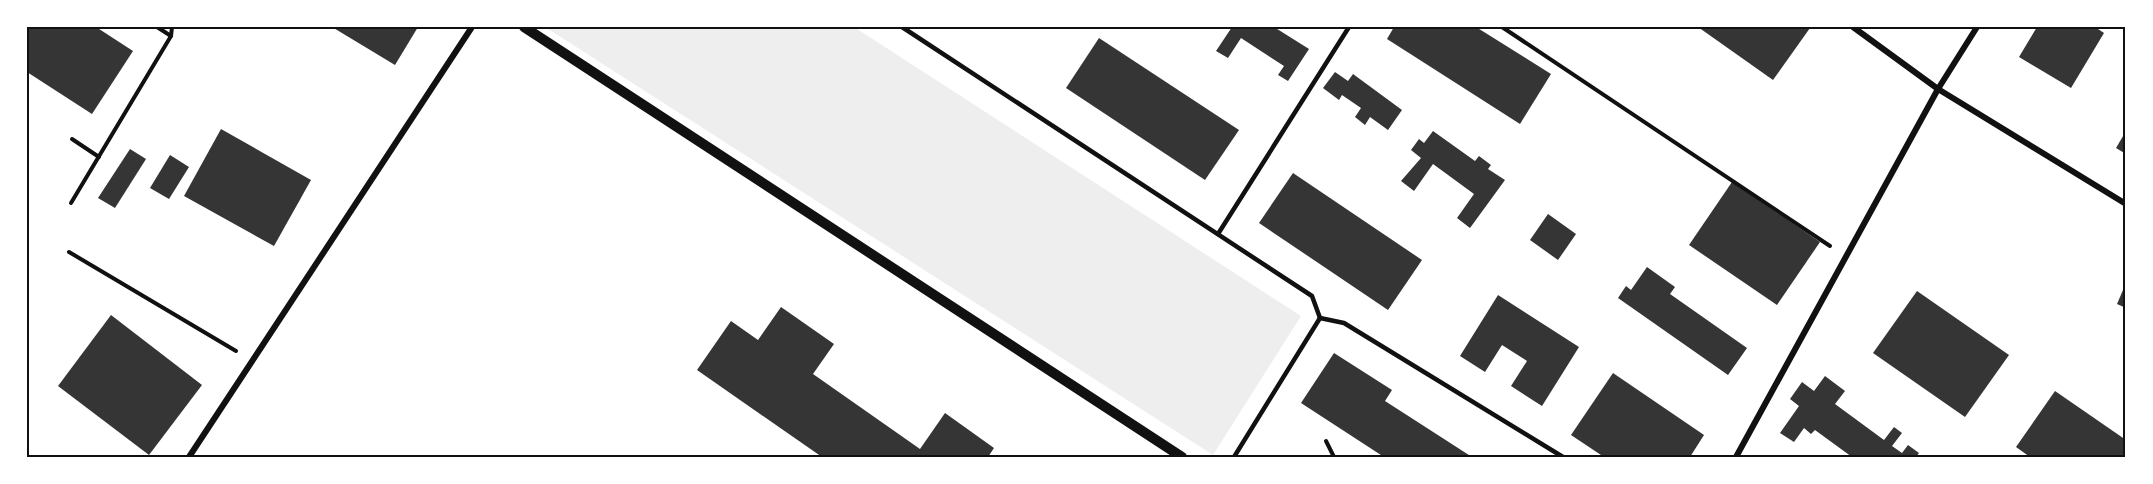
<svg xmlns="http://www.w3.org/2000/svg" width="2153" height="484" viewBox="0 0 2153 484" font-family="Raleway,sans-serif">
	<style>
		.green { fill: #eee }
		.building { fill: #353535 }
		.lines { fill: none; stroke-linecap: round; stroke-linejoin: round }
		.path { stroke: #111; stroke-width: 4 }
		.service { stroke: #111; stroke-width: 4.5 }
		.minor { stroke: #111; stroke-width: 6 }
		.tertiary { stroke: #111; stroke-width: 10 }
		.neatline { fill: none; stroke: #111; stroke-width: 2 }
	</style>
	<rect width="100%" height="100%" fill="#fff"/>
	<path class="green" d="M545 27H854L1301 316 1213 455Z"/>
	<g class="building">
		<path d="M27 27H96L133 51 92 114 27 72Z"/>
		<path d="M332 27H418L395 65Z"/>
		<path d="M1232 27H1274L1309 49 1288 81 1278 75 1284 66 1241 38 1228 58 1216 51Z"/>
		<path d="M1394 27H1476L1551 74 1520 124 1387 39Z"/>
		<path d="M1698 27H1809L1810 28 1773 80Z"/>
		<path d="M2037 27H2095L2104 33 2071 88 2019 57Z"/>
		<path d="M1099 38 1239 130 1205 180 1066 88Z"/>
		<path d="M1335 72 1348 81 1353 74 1402 110 1388 130 1370 117 1365 125 1355 117 1361 108 1342 95 1339 100 1323 88Z"/>
		<path d="M221 129 311 180 274 246 184 196Z"/>
		<path d="M1433 131 1475 161 1479 156 1491 165 1488 169 1505 180 1470 228 1457 218 1474 194 1433 164 1414 191 1401 181 1421 158 1411 150 1419 139 1424 143Z"/>
		<path d="M2126 131V154L2116 148Z"/>
		<path d="M130 149 146 159 115 208 98 198Z"/>
		<path d="M170 155 189 167 169 199 150 188Z"/>
		<path d="M1293 173 1422 260 1388 310 1259 223Z"/>
		<path d="M1732 182 1820 242 1777 305 1689 245Z"/>
		<path d="M1548 214 1576 234 1558 260 1530 240Z"/>
		<path d="M1647 267 1675 287 1670 294 1747 348 1728 375 1618 298 1626 286 1631 290Z"/>
		<path d="M2126 283V308L2117 304Z"/>
		<path d="M1917 291 2009 355 1965 417 1873 353Z"/>
		<path d="M1498 295 1579 347 1542 406 1511 386 1527 361 1502 345 1485 372 1460 356Z"/>
		<path d="M781 307 834 344 813 374 920 449 945 413 994 448 988 457H822L697 370 731 321 758 340Z"/>
		<path d="M111 315 202 385 149 455 58 386Z"/>
		<path d="M1334 353 1392 390 1385 401 1472 457H1384L1301 403Z"/>
		<path d="M1613 373 1704 435 1690 457H1604L1571 435Z"/>
		<path d="M1825 376 1845 391 1835 404 1884 440 1894 427 1902 433 1892 446 1902 453 1908 445 1919 453 1916 457H1852L1815 430 1811 434 1804 428 1794 442 1780 433 1799 406 1790 399 1802 382 1814 391Z"/>
		<path d="M2055 391 2126 440V457H2030L2016 447Z"/>
	</g>
	<g class="lines">
		<g class="path">
			<path d="M157 27 171 36"/>
			<path d="M1502 27 1830 246"/>
			<path d="M72 139 99 157"/>
			<path d="M71 203 171 36 172 27"/>
			<path d="M69 252 236 351"/>
			<path d="M1326 441 1334 457"/>
		</g>
		<g class="service">
			<path d="M902 27 1312 296 1320 318"/>
			<path d="M1218 234 1349 27"/>
			<path d="M1320 318 1344 323 1563 457"/>
			<path d="M1234 457 1320 318"/>
		</g>
		<g class="minor">
			<path d="M1853 27 1938 89 2126 204"/>
			<path d="M189 457 472 27"/>
			<path d="M1736 457 1938 89 1977 27"/>
		</g>
		<path class="tertiary" d="M524 27 1182 457"/>
	</g>
	<rect width="2153" height="484" fill="none" stroke="#ffffff" stroke-width="57"/>
	<rect x="28" y="28" width="2096" height="428" class="neatline"/>
</svg>
